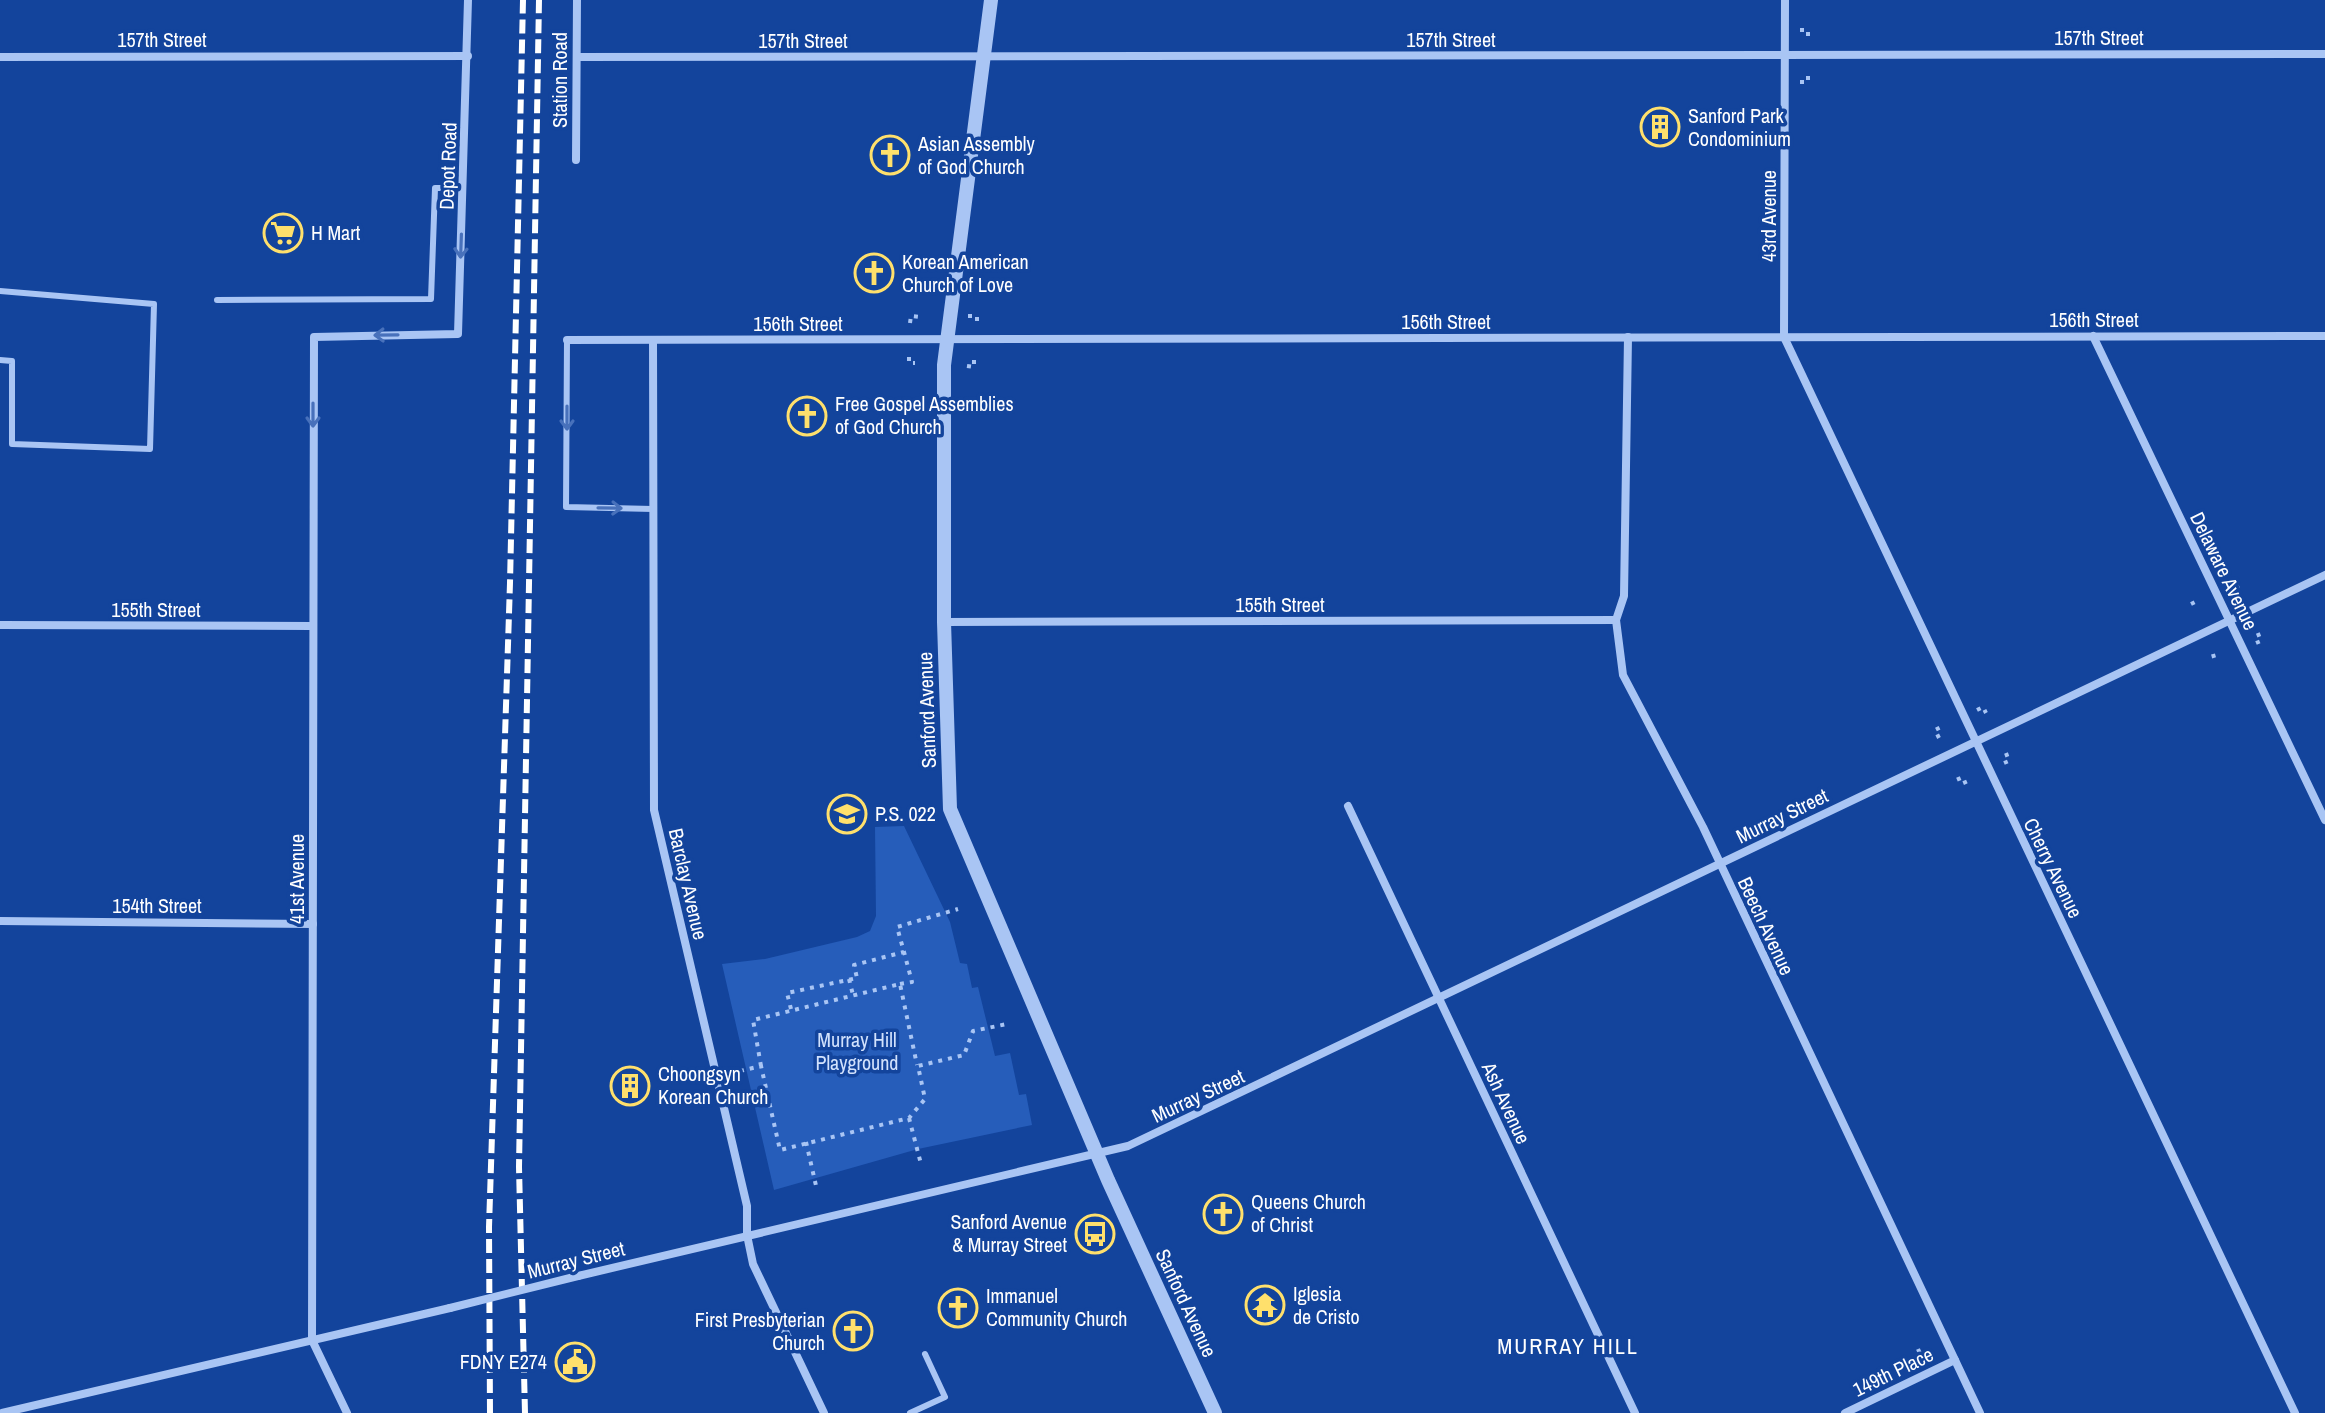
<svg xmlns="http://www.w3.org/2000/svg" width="2325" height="1413" viewBox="0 0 2325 1413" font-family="'Archivo Narrow',sans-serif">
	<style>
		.green { fill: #265dba }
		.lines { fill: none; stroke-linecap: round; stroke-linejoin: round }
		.path { stroke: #a9c5f4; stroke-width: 4; stroke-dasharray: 4 6; stroke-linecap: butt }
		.service { stroke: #a9c5f4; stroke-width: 6 }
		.minor { stroke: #a9c5f4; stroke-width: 8 }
		.tertiary { stroke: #a9c5f4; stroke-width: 14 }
		.rail { stroke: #fff; stroke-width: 6; stroke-dasharray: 14 6; stroke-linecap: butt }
		.minor-bridge { stroke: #a9c5f4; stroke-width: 8 }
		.oneway { stroke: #4871bb }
		.labels { text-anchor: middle; stroke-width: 7; stroke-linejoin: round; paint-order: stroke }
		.street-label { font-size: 20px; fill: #fff; stroke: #13449c }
		.poi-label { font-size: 20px; fill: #fff; stroke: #13449c; text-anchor: start }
		.park-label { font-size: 20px; fill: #d2e2fd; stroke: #13449c }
		.neighbourhood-label { font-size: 22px; letter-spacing: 2px; fill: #fff; stroke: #13449c }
	</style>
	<rect width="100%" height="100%" fill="#13449c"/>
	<path class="green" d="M904 826 950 922 960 963 967 964 972 988 978 987 995 1056 1010 1053 1019 1095 1026 1094 1032 1125 918 1149 774 1190 722 964 765 959 857 937 870 931 876 916 875 827Z"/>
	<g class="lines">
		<g class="path">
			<path d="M1800 30H1808V38"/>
			<path d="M1800 82H1808V74"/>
			<path d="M968 316H977V325"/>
			<path d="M910 323 911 316 920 317"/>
			<path d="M909 357V363H915"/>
			<path d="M967 366 974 367V360"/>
			<path d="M2228 588 2236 584 2240 592"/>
			<path d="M2191 604 2197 601"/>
			<path d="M2256 643 2261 641 2257 631"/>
			<path d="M2213 654 2215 661"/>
			<path d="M1977 710 1983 707 1986 713"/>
			<path d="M1939 738 1935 730 1943 726"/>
			<path d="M2004 763 2009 761 2006 753"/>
			<path d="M1958 777 1961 784 1968 781"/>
			<path d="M849 979 853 995"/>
			<path d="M900 984 912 982 904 952"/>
			<path d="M791 1009 787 993 857 978 854 965 904 952 897 927 958 909"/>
			<path d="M761 1066 753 1020 900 984 917 1065"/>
			<path d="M740 1071 761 1066 780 1150 909 1118 925 1099 918 1066 964 1055 973 1031 1007 1024"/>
			<path d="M909 1118 921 1164"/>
			<path d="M806 1142 817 1190"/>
			<path d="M1918 1349 1922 1358"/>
		</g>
		<g class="service">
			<path d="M0 291 154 304 150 449 12 444V361L0 360"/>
			<path d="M217 300 431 299 435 188H463"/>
			<path d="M567 340 566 507 653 509"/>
			<path d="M910 1413 945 1397 925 1354"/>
		</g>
		<g class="minor">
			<path d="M1785 0 1784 337 2295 1413"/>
			<path d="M0 57 468 56"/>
			<path d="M577 57 2325 54"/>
			<path d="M576 160 577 0"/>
			<path d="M2093 336 2325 820"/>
			<path d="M1628 337 1624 596 1616 620 1623 675 1703 827 1980 1413"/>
			<path d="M567 340 2325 336"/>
			<path d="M653 340 654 810 747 1206V1235L753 1264 824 1413"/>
			<path d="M944 622 1616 620"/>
			<path d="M0 625 312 626"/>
			<path d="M1348 806 1635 1413"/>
			<path d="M0 921 313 924"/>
			<path d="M578 1276 1128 1146 2325 575"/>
			<path d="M2 1413 450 1308"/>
			<path d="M347 1413 312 1340 314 337 458 334 468 0"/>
			<path d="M1845 1413 1955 1360"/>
		</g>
		<path class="tertiary" d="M991 0 944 365V622L950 809 1108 1180 1215 1413"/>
		<g class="rail">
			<path d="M490 1413 489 1227 510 583 523 0"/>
			<path d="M525 1413 519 1167 539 0"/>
		</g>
		<path class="minor-bridge" d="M450 1308 578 1276"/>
	</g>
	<defs><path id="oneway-shaft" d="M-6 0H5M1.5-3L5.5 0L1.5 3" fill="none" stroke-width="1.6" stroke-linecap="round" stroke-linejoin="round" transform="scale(2)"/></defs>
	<g class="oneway">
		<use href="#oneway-shaft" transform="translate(461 246) rotate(92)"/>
		<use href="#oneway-shaft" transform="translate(386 335) rotate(179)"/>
		<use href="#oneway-shaft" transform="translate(313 415) rotate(90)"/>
		<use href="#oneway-shaft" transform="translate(567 418) rotate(90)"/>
		<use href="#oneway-shaft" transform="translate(610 508) rotate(1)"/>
	</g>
	<defs>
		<symbol id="building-ring" viewBox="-11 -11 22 22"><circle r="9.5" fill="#13449c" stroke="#ffe06c" stroke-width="1.5"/><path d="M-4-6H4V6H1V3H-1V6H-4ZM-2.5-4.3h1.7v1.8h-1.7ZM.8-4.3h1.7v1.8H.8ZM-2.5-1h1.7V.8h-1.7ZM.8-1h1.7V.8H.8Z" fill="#ffe06c"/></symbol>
		<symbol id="church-ring" viewBox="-11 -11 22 22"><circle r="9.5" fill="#13449c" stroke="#ffe06c" stroke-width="1.5"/><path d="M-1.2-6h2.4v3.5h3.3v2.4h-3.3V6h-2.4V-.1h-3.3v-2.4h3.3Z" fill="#ffe06c"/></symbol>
		<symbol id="supermarket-ring" viewBox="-11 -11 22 22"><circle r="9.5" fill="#13449c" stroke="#ffe06c" stroke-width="1.5"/><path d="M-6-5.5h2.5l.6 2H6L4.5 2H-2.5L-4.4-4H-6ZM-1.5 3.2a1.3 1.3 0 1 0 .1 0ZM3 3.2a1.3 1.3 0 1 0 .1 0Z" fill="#ffe06c"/></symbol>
		<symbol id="school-ring" viewBox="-11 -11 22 22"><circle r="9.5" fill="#13449c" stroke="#ffe06c" stroke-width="1.5"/><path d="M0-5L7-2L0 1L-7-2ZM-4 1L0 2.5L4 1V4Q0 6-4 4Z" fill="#ffe06c"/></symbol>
		<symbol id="bus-ring" viewBox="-11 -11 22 22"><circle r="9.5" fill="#13449c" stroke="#ffe06c" stroke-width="1.5"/><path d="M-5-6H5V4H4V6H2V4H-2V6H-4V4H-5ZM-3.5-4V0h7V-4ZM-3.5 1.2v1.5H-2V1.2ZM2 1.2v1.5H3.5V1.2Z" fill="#ffe06c"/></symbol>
		<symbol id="temple-ring" viewBox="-11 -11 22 22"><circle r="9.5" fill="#13449c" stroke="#ffe06c" stroke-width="1.5"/><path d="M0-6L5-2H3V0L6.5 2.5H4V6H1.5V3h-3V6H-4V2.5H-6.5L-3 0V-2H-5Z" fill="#ffe06c"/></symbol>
		<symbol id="civic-ring" viewBox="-11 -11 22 22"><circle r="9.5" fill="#13449c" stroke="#ffe06c" stroke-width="1.5"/><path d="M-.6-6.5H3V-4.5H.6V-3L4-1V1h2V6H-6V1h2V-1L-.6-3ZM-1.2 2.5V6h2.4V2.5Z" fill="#ffe06c"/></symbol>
	</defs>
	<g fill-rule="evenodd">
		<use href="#building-ring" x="1638" y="105" width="44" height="44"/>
		<use href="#church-ring" x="868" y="133" width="44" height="44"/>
		<use href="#supermarket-ring" x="261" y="211" width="44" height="44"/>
		<use href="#church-ring" x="852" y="251" width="44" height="44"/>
		<use href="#church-ring" x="785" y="394" width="44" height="44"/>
		<use href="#school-ring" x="825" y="792" width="44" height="44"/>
		<use href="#building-ring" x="608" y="1064" width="44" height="44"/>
		<use href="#church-ring" x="1201" y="1192" width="44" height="44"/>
		<use href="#bus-ring" x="1073" y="1212" width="44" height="44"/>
		<use href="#temple-ring" x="1243" y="1283" width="44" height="44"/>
		<use href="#church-ring" x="936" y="1286" width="44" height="44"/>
		<use href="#church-ring" x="831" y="1309" width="44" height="44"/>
		<use href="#civic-ring" x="553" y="1340" width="44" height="44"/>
	</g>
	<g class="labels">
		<g class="street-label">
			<text x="2099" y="45">157th Street</text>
			<text x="162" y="47">157th Street</text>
			<text x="1451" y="47">157th Street</text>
			<text x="803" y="48">157th Street</text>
			<text transform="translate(560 80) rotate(-90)" y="7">Station Road</text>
			<text transform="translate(448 166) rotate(-88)" y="7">Depot Road</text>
			<text transform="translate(1769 216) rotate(-90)" y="7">43rd Avenue</text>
			<text x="2094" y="327">156th Street</text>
			<text x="1446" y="329">156th Street</text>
			<text x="798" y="331">156th Street</text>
			<text transform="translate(2224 571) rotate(64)" y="7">Delaware Avenue</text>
			<text x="1280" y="612">155th Street</text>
			<text x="156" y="617">155th Street</text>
			<text transform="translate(927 710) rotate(-92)" y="7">Sanford Avenue</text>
			<text transform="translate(1782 816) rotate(-26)" y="7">Murray Street</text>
			<text transform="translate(2053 868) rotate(64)" y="7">Cherry Avenue</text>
			<text transform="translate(297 879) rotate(-90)" y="7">41st Avenue</text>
			<text transform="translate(688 884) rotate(77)" y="7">Barclay Avenue</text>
			<text x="157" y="913">154th Street</text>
			<text transform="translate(1766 926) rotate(65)" y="7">Beech Avenue</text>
			<text transform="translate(1198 1096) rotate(-25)" y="7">Murray Street</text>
			<text transform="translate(1506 1103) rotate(65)" y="7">Ash Avenue</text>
			<text transform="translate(576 1260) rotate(-14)" y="7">Murray Street</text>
			<text transform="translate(1186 1303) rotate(65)" y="7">Sanford Avenue</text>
			<text transform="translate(1893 1372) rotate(-26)" y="7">149th Place</text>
		</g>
		<g class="poi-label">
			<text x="1688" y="123">Sanford Park<tspan x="1688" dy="23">Condominium</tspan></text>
			<text x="918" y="151">Asian Assembly<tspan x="918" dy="23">of God Church</tspan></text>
			<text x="311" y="240">H Mart</text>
			<text x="902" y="269">Korean American<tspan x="902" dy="23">Church of Love</tspan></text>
			<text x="835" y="411">Free Gospel Assemblies<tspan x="835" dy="23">of God Church</tspan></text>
			<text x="875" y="821">P.S. 022</text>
			<text x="658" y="1081">Choongsyn<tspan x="658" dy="23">Korean Church</tspan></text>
			<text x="1251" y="1209">Queens Church<tspan x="1251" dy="23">of Christ</tspan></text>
			<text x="1067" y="1229" text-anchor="end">Sanford Avenue<tspan x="1067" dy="23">&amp; Murray Street</tspan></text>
			<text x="1293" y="1301">Iglesia<tspan x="1293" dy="23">de Cristo</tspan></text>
			<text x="986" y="1303">Immanuel<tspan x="986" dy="23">Community Church</tspan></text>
			<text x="825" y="1327" text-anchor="end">First Presbyterian<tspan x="825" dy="23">Church</tspan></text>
			<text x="547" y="1369" text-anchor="end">FDNY E274</text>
		</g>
		<g class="park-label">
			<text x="857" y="1047">Murray Hill<tspan x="857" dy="23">Playground</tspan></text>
		</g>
		<g class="neighbourhood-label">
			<text x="1568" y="1354">MURRAY HILL</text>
		</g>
	</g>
</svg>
